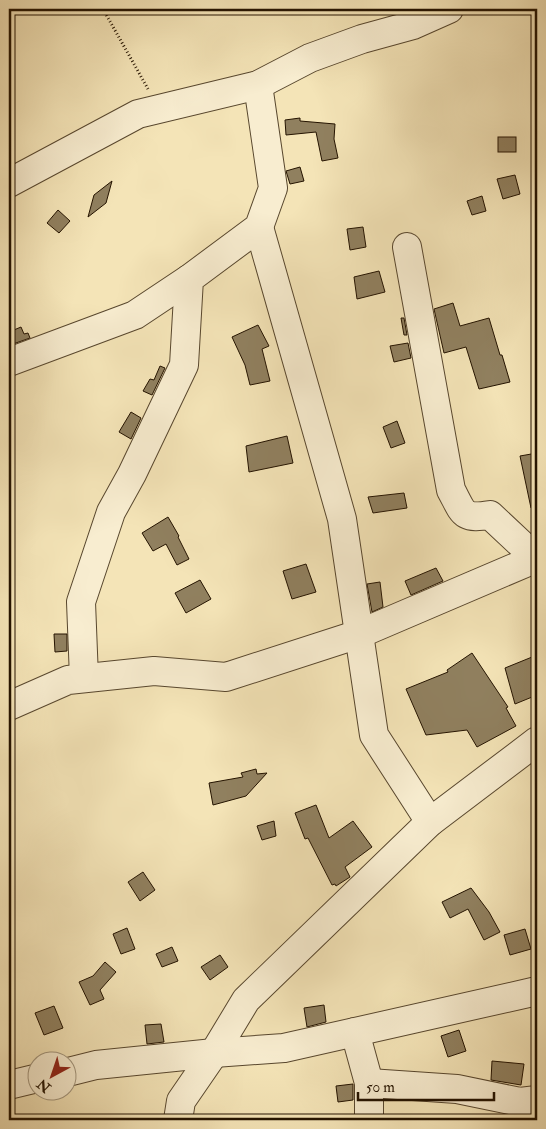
<svg xmlns="http://www.w3.org/2000/svg" width="546" height="1129" viewBox="0 0 546 1129" font-family="'IM FELL Double Pica',serif">
	<style>
		.building { fill: #90805f; stroke: #241300 }
		.lines { fill: none; stroke-linecap: round; stroke-linejoin: round }
		.minor-casing { stroke: #58472e; stroke-width: 30 }
		.path { stroke: #241300; stroke-width: 3; stroke-dasharray: 1 2.5; stroke-linecap: butt }
		.minor { stroke: #f8edd0; stroke-width: 28 }
	</style>
	<rect width="100%" height="100%" fill="#f4e4b7"/>
	<filter id="stains"><feTurbulence type="fractalNoise" baseFrequency=".004" numOctaves="4"/><feColorMatrix values="0 0 0 0 .2 0 0 0 0 .09 0 0 0 0 .02 0 0 0 .5 -.17"/></filter>
	<radialGradient id="worn" r=".72"><stop offset=".6" stop-color="#630" stop-opacity="0"/><stop offset="1" stop-color="#630" stop-opacity=".3"/></radialGradient>
	<g class="building">
		<path d="M300 118V121L335 124 334 139 338 158 322 161 316 132 286 135 285 120Z"/>
		<rect x="498" y="137" width="18" height="15"/>
		<path d="M300 167 304 181 290 184 286 171Z"/>
		<path d="M515 175 520 194 503 199 497 179Z"/>
		<path d="M112 181 106 203 88 217 94 195Z"/>
		<path d="M482 196 486 211 472 215 467 201Z"/>
		<path d="M58 210 70 221 59 233 47 223Z"/>
		<path d="M363 227 366 247 350 250 347 229Z"/>
		<path d="M379 271 385 292 357 299 354 277Z"/>
		<path d="M453 303 460 326 489 318 500 355H502L510 382 479 389 466 347 444 353 434 309Z"/>
		<path d="M401 318H404L407 335H404Z"/>
		<path d="M258 325 269 346 262 349 270 381 250 385 245 365 232 337Z"/>
		<path d="M21 327 24 334 28 333 30 338 13 344 9 332Z"/>
		<path d="M408 343 411 358 394 362 390 346Z"/>
		<path d="M160 366 165 368 152 395 143 391 150 379 154 380Z"/>
		<path d="M131 412 141 418 131 439 119 432Z"/>
		<path d="M397 421 405 443 391 448 383 427Z"/>
		<path d="M287 436 293 463 249 472 246 446Z"/>
		<path d="M537 453V507L531 508 520 456Z"/>
		<path d="M404 493 407 508 373 513 368 497Z"/>
		<path d="M168 517 179 536 178 537 189 559 177 565 166 544 153 551 142 533Z"/>
		<path d="M306 564 316 592 292 599 283 571Z"/>
		<path d="M436 568 443 581 411 595 405 581Z"/>
		<path d="M200 580 211 599 186 613 175 593Z"/>
		<path d="M380 582 383 607 372 612 367 584Z"/>
		<path d="M54 634H67V651L55 652Z"/>
		<path d="M472 653 508 707 506 708 516 726 477 747 467 730 426 735 406 689 448 672 447 670Z"/>
		<path d="M537 655V695L515 704 505 668Z"/>
		<path d="M256 769 257 774 267 773 246 796 213 805 209 783 243 777 241 773Z"/>
		<path d="M316 805 329 838 353 821 372 847 345 867 350 877 336 886 335 884 332 885 308 838 305 839 295 813Z"/>
		<path d="M274 821 276 836 262 840 257 826Z"/>
		<path d="M143 872 155 890 140 901 128 882Z"/>
		<path d="M471 888 489 912 500 932 484 940 468 909 450 918 442 902Z"/>
		<path d="M127 928 135 949 121 954 113 934Z"/>
		<path d="M525 929 531 949 510 955 504 935Z"/>
		<path d="M172 947 178 961 162 967 156 954Z"/>
		<path d="M220 955 228 967 210 980 201 967Z"/>
		<path d="M105 962 116 972 100 990 104 999 90 1005 79 982 93 976Z"/>
		<path d="M324 1005 326 1022 307 1027 304 1008Z"/>
		<path d="M54 1006 63 1028 44 1035 35 1013Z"/>
		<path d="M161 1024 164 1042 147 1044 145 1025Z"/>
		<path d="M459 1030 466 1051 448 1057 441 1036Z"/>
		<path d="M492 1061 524 1064 521 1085 491 1080Z"/>
		<path d="M353 1084V1100L338 1102 336 1086Z"/>
	</g>
	<g class="lines">
		<defs>
			<g id="minor">
				<path d="M9 183 138 114 258 85 310 58 362 39 413 25 449 9"/>
				<path d="M259 227 342 519 374 735 430 822"/>
				<path d="M407 247 451 490C464 514 462 519 490 515L537 559"/>
				<path d="M9 362 135 315 189 279"/>
				<path d="M84 678 81 602 111 512 132 474 184 365 189 279 259 227 273 188 258 85"/>
				<path d="M9 706 68 680 154 671 226 677 359 634 537 558"/>
				<path d="M355 1032 369 1083V1120"/>
				<path d="M68 1072 96 1065 214 1053 284 1048 537 991"/>
				<path d="M369 1083 457 1089 520 1102 537 1100"/>
				<path d="M9 1085 38 1078"/>
				<path d="M178 1120 181 1101 214 1053 246 1000 430 822 537 741"/>
			</g>
		</defs>
		<use href="#minor" class="minor-casing"/>
		<path class="path" d="M103 9 148 89"/>
		<use href="#minor" class="minor"/>
	</g>
	<rect width="546" height="1129" fill="none" stroke="#f4e4b7" stroke-width="30"/>
	<rect x="10" y="10" width="526" height="1109" fill="none" stroke="#241300" stroke-width="2.5"/>
	<rect x="15" y="15" width="516" height="1099" fill="none" stroke="#241300"/>
	<g transform="translate(52 1076) rotate(220)"><circle r="24" fill="#f8edd0" stroke="#a3967d"/>
	<path d="M0-4L9 19L0 12L-9 19Z" fill="#8f2418"/>
	<text y="-8" font-size="14" font-weight="bold" text-anchor="middle" fill="#241300">N</text>
	</g>
	<path d="M358 1092v8h136v-8" fill="none" stroke="#241300" stroke-width="2.5"/>
	<text x="366" y="1092" font-size="15" fill="#241300" stroke="#f8edd0" stroke-width="4" paint-order="stroke">50 m</text>
	<rect width="100%" height="100%" filter="url(#stains)"/>
	<rect width="100%" height="100%" fill="url(#worn)"/>
</svg>
